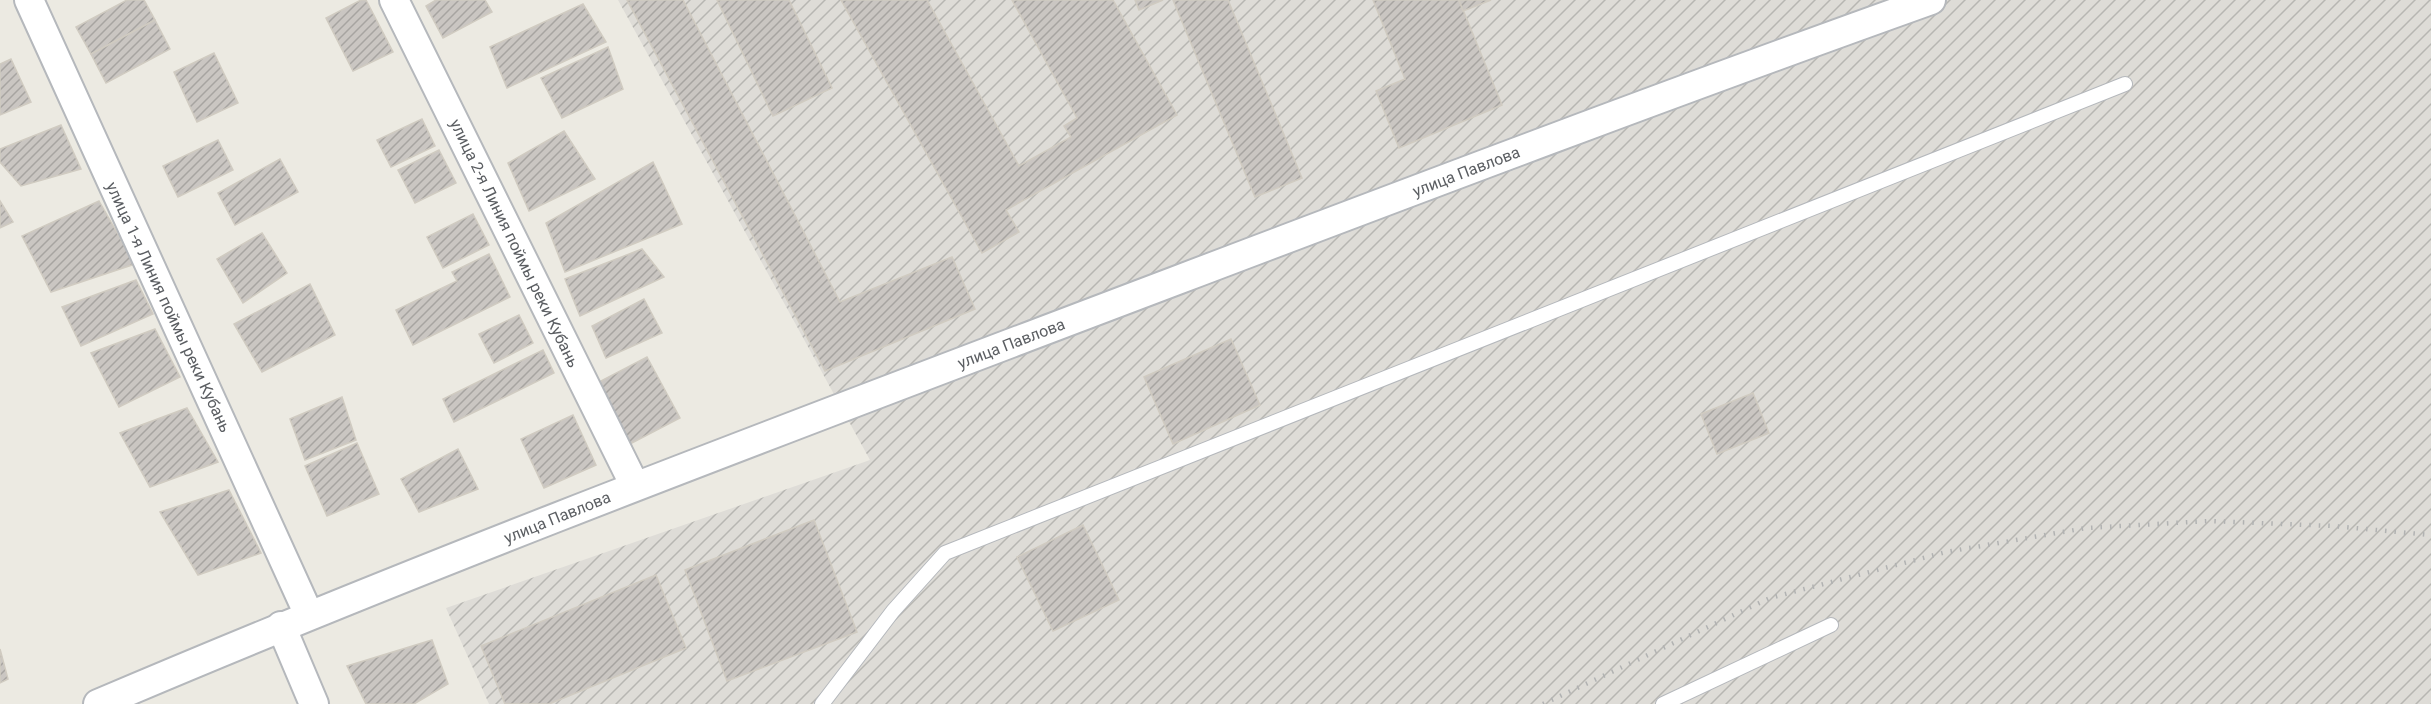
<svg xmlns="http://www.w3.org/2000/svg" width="2431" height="704" viewBox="0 0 2431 704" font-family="Roboto,sans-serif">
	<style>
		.industrial { fill: url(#industrial-furrows) }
		.building { fill: url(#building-hatch); stroke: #d0cbc1; stroke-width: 1.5 }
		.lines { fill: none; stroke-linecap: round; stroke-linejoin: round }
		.service-casing { stroke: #b5b8bc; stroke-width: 16 }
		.minor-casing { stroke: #b5b8bc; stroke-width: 32 }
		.service { stroke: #fff; stroke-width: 14 }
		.minor { stroke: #fff; stroke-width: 28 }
		.rail { stroke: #b1b2b2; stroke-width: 4.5; stroke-dasharray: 1.5 8; stroke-linecap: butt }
		.labels { text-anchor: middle; stroke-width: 6; stroke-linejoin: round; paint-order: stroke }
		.street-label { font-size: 16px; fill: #5b5e62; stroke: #fff }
	</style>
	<defs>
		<pattern id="industrial-furrows" width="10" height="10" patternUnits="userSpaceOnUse" patternTransform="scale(1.5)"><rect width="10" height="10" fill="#dedcd7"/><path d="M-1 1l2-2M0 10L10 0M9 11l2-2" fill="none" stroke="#b7b6b2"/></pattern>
		<pattern id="building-hatch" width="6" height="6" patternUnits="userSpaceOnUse" patternTransform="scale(1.5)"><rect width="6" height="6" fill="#cac6c2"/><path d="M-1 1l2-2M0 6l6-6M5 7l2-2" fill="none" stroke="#a7a4a1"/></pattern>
	</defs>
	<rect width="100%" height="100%" fill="#eceae2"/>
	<path class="industrial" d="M618 0H2431V704H489L446 608 870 460Z"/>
	<g class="building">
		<path d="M127 0H144L155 20 91 54 76 27Z"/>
		<path d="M361 0H366L393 52 353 71 326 18Z"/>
		<path d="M436 0H485L492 12 443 38 426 6Z"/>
		<path d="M627 0H683L840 302 952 257 975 309 825 371Z"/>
		<path d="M717 0H789L832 88 773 116Z"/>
		<path d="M841 0H927L1019 166 1071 137 1064 126 1077 118 1012 0H1113L1177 115 1006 210 1019 232 982 253Z"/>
		<path d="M1135 0H1163L1139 10Z"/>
		<path d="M1173 0H1228L1302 178 1255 197Z"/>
		<path d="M1373 0H1459L1502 105 1399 148 1376 91 1405 79Z"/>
		<path d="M1459 0H1491L1463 11Z"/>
		<path d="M583 4 606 42 507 88 490 47Z"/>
		<path d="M155 20 170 49 106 83 91 54Z"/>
		<path d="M608 47 623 89 562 118 541 78Z"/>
		<path d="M214 53 238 103 197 122 174 72Z"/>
		<path d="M11 59 31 102 0 115V64Z"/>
		<path d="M422 119 435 146 391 167 377 140Z"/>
		<path d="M61 125 81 169 21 186 0 162V149Z"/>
		<path d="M564 131 595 179 529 211 508 163Z"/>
		<path d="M218 140 233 170 178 197 163 166Z"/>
		<path d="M439 150 456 183 415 203 398 170Z"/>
		<path d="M280 159 298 192 235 225 218 193Z"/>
		<path d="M653 162 682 224 565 272 546 223Z"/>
		<path d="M0 201 13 222 0 228Z"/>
		<path d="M99 201 135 264 51 292 22 236Z"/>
		<path d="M473 214 489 245 443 268 427 237Z"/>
		<path d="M262 233 287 273 243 303 217 259Z"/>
		<path d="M642 249 664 277 580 316 565 279Z"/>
		<path d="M489 254 510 297 413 345 396 310 457 281 452 272Z"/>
		<path d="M136 280 153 314 81 346 62 307Z"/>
		<path d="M310 284 335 335 262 372 234 324Z"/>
		<path d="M644 299 662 333 606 358 592 326Z"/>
		<path d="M519 315 533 343 494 363 479 334Z"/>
		<path d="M155 329 180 377 119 407 91 353Z"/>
		<path d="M1231 339 1260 405 1173 444 1144 377Z"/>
		<path d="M543 350 554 373 454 422 443 399Z"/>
		<path d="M647 357 680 418 630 444 597 383Z"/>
		<path d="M1753 393 1769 433 1717 454 1701 414Z"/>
		<path d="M342 397 356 440 305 460 290 419Z"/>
		<path d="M187 408 218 462 150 487 120 433Z"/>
		<path d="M573 415 596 465 544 488 521 439Z"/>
		<path d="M357 443 379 494 327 516 305 466Z"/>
		<path d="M458 449 478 489 419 512 401 479Z"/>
		<path d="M229 490 261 553 198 575 160 512Z"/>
		<path d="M814 520 857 632 727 681 685 570Z"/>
		<path d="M1083 525 1119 600 1053 631 1017 557Z"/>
		<path d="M656 575 686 648 549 704H505L481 646Z"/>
		<path d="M432 640 448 684 414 704H366L347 666Z"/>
		<path d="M0 649 8 679 0 683Z"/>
	</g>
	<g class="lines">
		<defs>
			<g id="service">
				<path d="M822 704 893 611 945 553 2125 84"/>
				<path d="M1663 704 1831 625"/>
			</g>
			<g id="minor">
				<path d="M29 0 309 615"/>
				<path d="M394 0 635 486"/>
				<path d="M281 626 314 704"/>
				<path d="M98 704C410 571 727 451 1043 331 1339 219 1634 106 1931 0"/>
			</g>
		</defs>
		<use href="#service" class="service-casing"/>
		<use href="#minor" class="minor-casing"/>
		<use href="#service" class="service"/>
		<use href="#minor" class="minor"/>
		<path class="rail" d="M1543 704 1770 598 1946 552 2086 528 2209 521 2333 526 2431 535"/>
	</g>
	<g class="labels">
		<g class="street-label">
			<text transform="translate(1466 171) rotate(-21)" y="6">улица Павлова</text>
			<text transform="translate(515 243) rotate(64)" y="6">улица 2-я Линия поймы реки Кубань</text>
			<text transform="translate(169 307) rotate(65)" y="6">улица 1-я Линия поймы реки Кубань</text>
			<text transform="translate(1011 343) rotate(-21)" y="6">улица Павлова</text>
			<text transform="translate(557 517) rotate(-22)" y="6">улица Павлова</text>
		</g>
	</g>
</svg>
